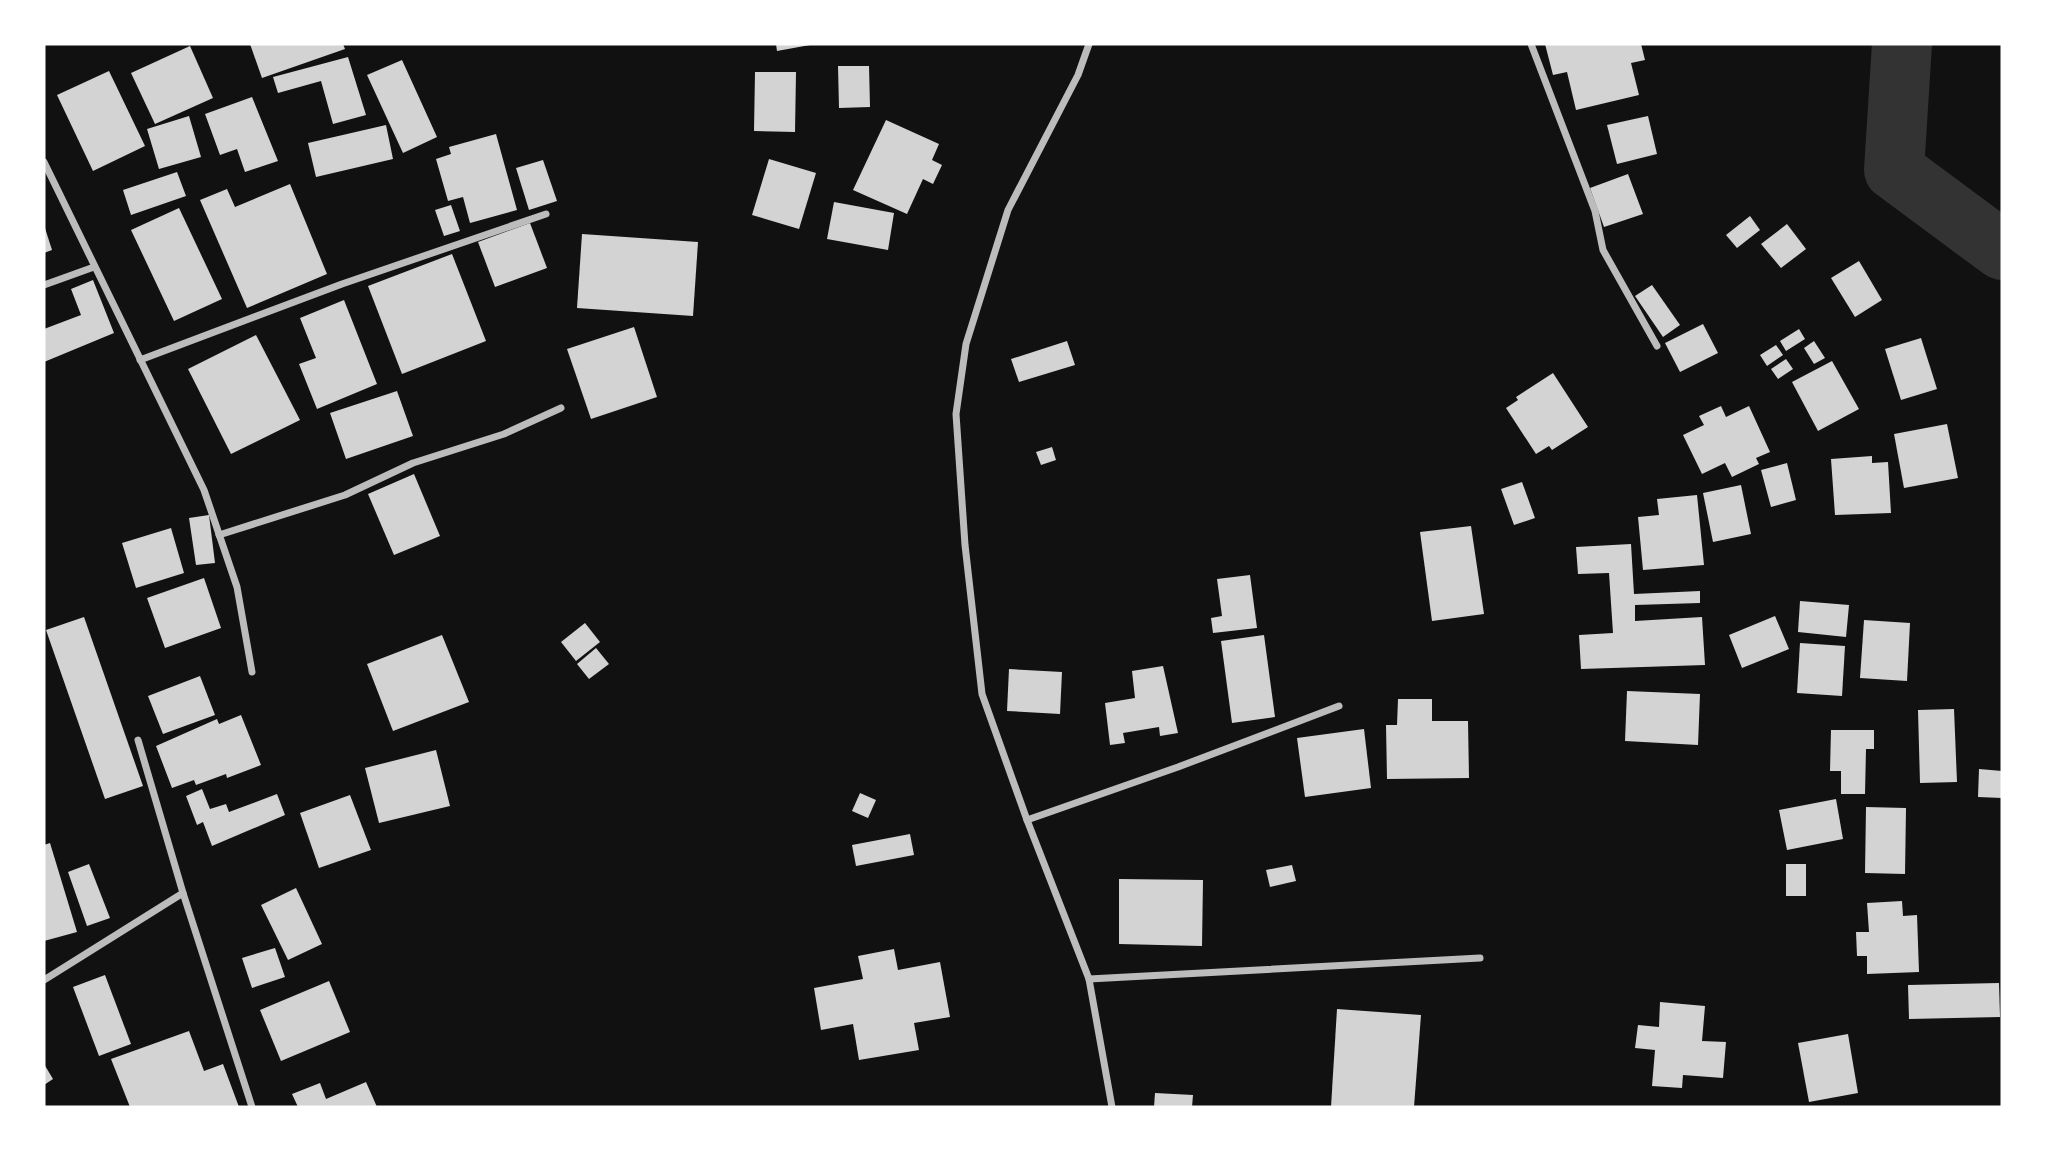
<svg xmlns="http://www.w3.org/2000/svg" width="2046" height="1151" viewBox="0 0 2046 1151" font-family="'Roboto Condensed',sans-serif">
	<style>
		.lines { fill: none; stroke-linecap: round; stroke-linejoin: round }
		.river { stroke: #333; stroke-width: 60 }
		.building { fill: #d3d3d3 }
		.minor { stroke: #bcbcbc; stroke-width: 7 }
	</style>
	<rect width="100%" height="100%" fill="#111"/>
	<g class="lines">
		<path class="river" d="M1902 44 1894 170 2002 250"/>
	</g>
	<g class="building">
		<path d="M250 44H343L345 49 262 78Z"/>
		<path d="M776 44H810V45L777 51Z"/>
		<path d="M1545 44H1641L1645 60 1631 63 1639 95 1576 110 1567 72 1553 75Z"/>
		<path d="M190 46 213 98 155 124 131 73Z"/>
		<path d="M348 57 366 115 333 124 321 81 278 93 273 77Z"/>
		<path d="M402 60 437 137 403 153 367 75Z"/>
		<path d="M838 66H869L870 107 839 108Z"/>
		<path d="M109 71 145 146 93 171 57 95Z"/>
		<path d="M755 72H796L795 132 754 131Z"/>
		<path d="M252 97 278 161 245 172 237 149 220 155 205 114Z"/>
		<path d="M189 116 201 157 159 169 147 129Z"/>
		<path d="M1648 116 1657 154 1617 164 1607 125Z"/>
		<path d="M886 120 939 144 932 160 942 165 933 184 923 179 907 214 853 190Z"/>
		<path d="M386 125 393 159 316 177 308 143Z"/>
		<path d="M496 134 517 210 470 223 463 197 448 201 436 159 451 154 449 147Z"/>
		<path d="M769 159 816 173 799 229 752 215Z"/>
		<path d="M543 160 557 201 529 210 516 168Z"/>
		<path d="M177 172 186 196 131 215 123 190Z"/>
		<path d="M1628 174 1643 214 1604 227 1590 188Z"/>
		<path d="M290 184 327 274 247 308 200 200 227 189 235 207Z"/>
		<path d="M834 202 894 213 888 250 827 239Z"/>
		<path d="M451 205 460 231 444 236 435 210Z"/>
		<path d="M179 208 222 299 174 321 131 230Z"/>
		<path d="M1750 216 1760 230 1737 248 1726 235Z"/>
		<path d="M530 223 547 268 495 287 478 242Z"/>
		<path d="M1787 224 1806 249 1781 268 1761 244Z"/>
		<path d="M44 225 52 250 44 253Z"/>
		<path d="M582 234 698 242 693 316 577 308Z"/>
		<path d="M452 254 486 341 402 374 368 286Z"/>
		<path d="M1859 261 1882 300 1855 317 1831 278Z"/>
		<path d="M93 280 114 333 44 362V329L81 315 71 289Z"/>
		<path d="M1652 285 1680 325 1663 337 1635 296Z"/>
		<path d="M344 300 377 384 317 409 299 364 316 358 300 318Z"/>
		<path d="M1703 324 1718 353 1680 372 1665 343Z"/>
		<path d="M634 327 657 397 591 419 567 349Z"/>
		<path d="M1799 329 1805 339 1786 351 1780 341Z"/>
		<path d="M256 335 300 420 231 454 188 369Z"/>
		<path d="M1921 338 1937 389 1901 400 1885 349Z"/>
		<path d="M1067 341 1075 365 1019 382 1011 359Z"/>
		<path d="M1814 341 1825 358 1814 364 1804 348Z"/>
		<path d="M1776 345 1783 355 1767 366 1760 355Z"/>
		<path d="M1786 359 1793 369 1778 379 1771 369Z"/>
		<path d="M1832 361 1859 409 1818 431 1792 382Z"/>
		<path d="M1553 373 1588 427 1552 450 1549 446 1536 454 1506 408 1518 400 1516 397Z"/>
		<path d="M397 391 413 436 346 459 330 413Z"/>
		<path d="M1721 406 1726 417 1749 406 1770 452 1756 458 1759 464 1732 477 1725 463 1702 474 1683 435 1704 425 1699 416Z"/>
		<path d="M1947 424 1958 478 1904 488 1894 434Z"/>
		<path d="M1052 447 1056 460 1041 465 1036 452Z"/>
		<path d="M1872 456V463L1888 462 1891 513 1835 515 1831 459Z"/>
		<path d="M1787 463 1796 500 1771 507 1761 470Z"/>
		<path d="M414 474 440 536 394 555 368 494Z"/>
		<path d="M1522 482 1535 518 1514 525 1501 489Z"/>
		<path d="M1741 485 1751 534 1713 542 1703 493Z"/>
		<path d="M1697 495 1704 565 1643 570 1638 517 1659 515 1657 499Z"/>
		<path d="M209 515 215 563 196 565 189 518Z"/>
		<path d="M1471 526 1484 614 1432 621 1420 532Z"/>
		<path d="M171 528 184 573 136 588 122 543Z"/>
		<path d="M1631 544 1634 594 1700 591V603L1635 605V621L1702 617 1705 665 1581 669 1579 635 1613 633 1609 573 1578 574 1576 547Z"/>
		<path d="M1250 575 1257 628 1213 633 1211 618 1222 616 1217 579Z"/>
		<path d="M204 578 221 628 165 648 147 598Z"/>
		<path d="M1800 601 1849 605 1846 637 1798 632Z"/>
		<path d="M1775 616 1789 649 1742 668 1729 635Z"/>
		<path d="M84 617 143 786 105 799 46 630Z"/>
		<path d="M1864 620 1910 623 1907 681 1860 678Z"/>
		<path d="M585 623 600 642 576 661 561 642Z"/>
		<path d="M442 635 469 702 393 731 367 664Z"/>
		<path d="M1264 635 1275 717 1232 723 1221 641Z"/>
		<path d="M1800 643 1845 646 1842 696 1797 693Z"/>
		<path d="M596 648 609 664 589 679 577 664Z"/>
		<path d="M1163 666 1178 733 1160 736 1159 727 1123 733 1125 743 1110 745 1105 703 1135 698 1132 671Z"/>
		<path d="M1009 669 1062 672 1060 714 1007 711Z"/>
		<path d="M200 676 215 715 163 734 148 696Z"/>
		<path d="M1627 691 1700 694 1698 745 1625 741Z"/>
		<path d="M1398 699H1432V721H1468L1469 778 1387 779 1386 725H1397Z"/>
		<path d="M1954 709 1957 782 1920 783 1918 710Z"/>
		<path d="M241 715 261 765 227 778 226 774 196 785 194 780 172 788 156 746 217 719 219 724Z"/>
		<path d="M1364 729 1371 788 1305 797 1297 738Z"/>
		<path d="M1831 730H1874V749H1866L1865 794H1841V771H1830Z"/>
		<path d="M436 750 450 806 379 823 365 768Z"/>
		<path d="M1979 769 2002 771V798L1978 797Z"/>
		<path d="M202 789 210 809 226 804 229 812 277 794 285 815 212 846 203 822 197 825 186 796Z"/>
		<path d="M860 793 876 800 868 818 852 811Z"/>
		<path d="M350 795 371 850 319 868 300 813Z"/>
		<path d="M1836 799 1843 839 1787 850 1779 810Z"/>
		<path d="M1866 807 1906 808 1905 874 1865 873Z"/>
		<path d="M910 834 914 855 856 866 852 845Z"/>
		<path d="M50 843 77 932 44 941V845Z"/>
		<path d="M89 864 110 918 87 926 68 872Z"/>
		<rect x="1786" y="864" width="20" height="32"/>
		<path d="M1292 865 1296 881 1270 887 1266 870Z"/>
		<path d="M1119 879 1203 880 1202 946 1119 944Z"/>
		<path d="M296 888 322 944 288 960 261 905Z"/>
		<path d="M1902 901 1903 916 1917 915 1919 972 1867 974V956H1857L1856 932H1869L1867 903Z"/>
		<path d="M275 948 285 977 252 988 242 958Z"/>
		<path d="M894 949 898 970 940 962 950 1017 914 1023 919 1050 859 1060 853 1024 821 1030 814 988 863 979 858 956Z"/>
		<path d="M105 975 131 1044 99 1056 73 987Z"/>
		<path d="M329 981 350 1032 281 1061 260 1010Z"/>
		<path d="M1999 983 2000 1017 1909 1019 1908 985Z"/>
		<path d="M1660 1002 1705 1006 1702 1041 1726 1042 1723 1078 1683 1075 1682 1088 1652 1086 1655 1050 1635 1048 1638 1025 1659 1027Z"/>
		<path d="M1337 1009 1421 1015 1414 1107H1331Z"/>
		<path d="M189 1031 204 1071 223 1064 239 1107H130L111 1059Z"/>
		<path d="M1848 1034 1858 1093 1809 1102 1798 1043Z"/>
		<path d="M44 1064 53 1079 44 1085Z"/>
		<path d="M366 1082 377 1107H298L292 1094 320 1083 326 1099Z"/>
		<path d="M1155 1093 1193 1095 1192 1107H1154Z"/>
	</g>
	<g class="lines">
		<g class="minor">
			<path d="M1089 44 1078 75 1008 210 966 344 956 414 965 545 982 694 1027 820 1089 979 1112 1107"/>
			<path d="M1531 44 1595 211 1603 250 1657 346"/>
			<path d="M44 162 204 490 237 587 252 672"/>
			<path d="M44 285 94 267"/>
			<path d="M140 360 342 284 546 214"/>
			<path d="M219 535 345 495 413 463 504 434 561 408"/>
			<path d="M138 740 183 893 252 1107"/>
			<path d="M1027 820 1178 767 1339 706"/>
			<path d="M1089 979 1480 958"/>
			<path d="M44 980 183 893"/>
		</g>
	</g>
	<rect width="2046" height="1151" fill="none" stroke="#ffffff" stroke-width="91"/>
</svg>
